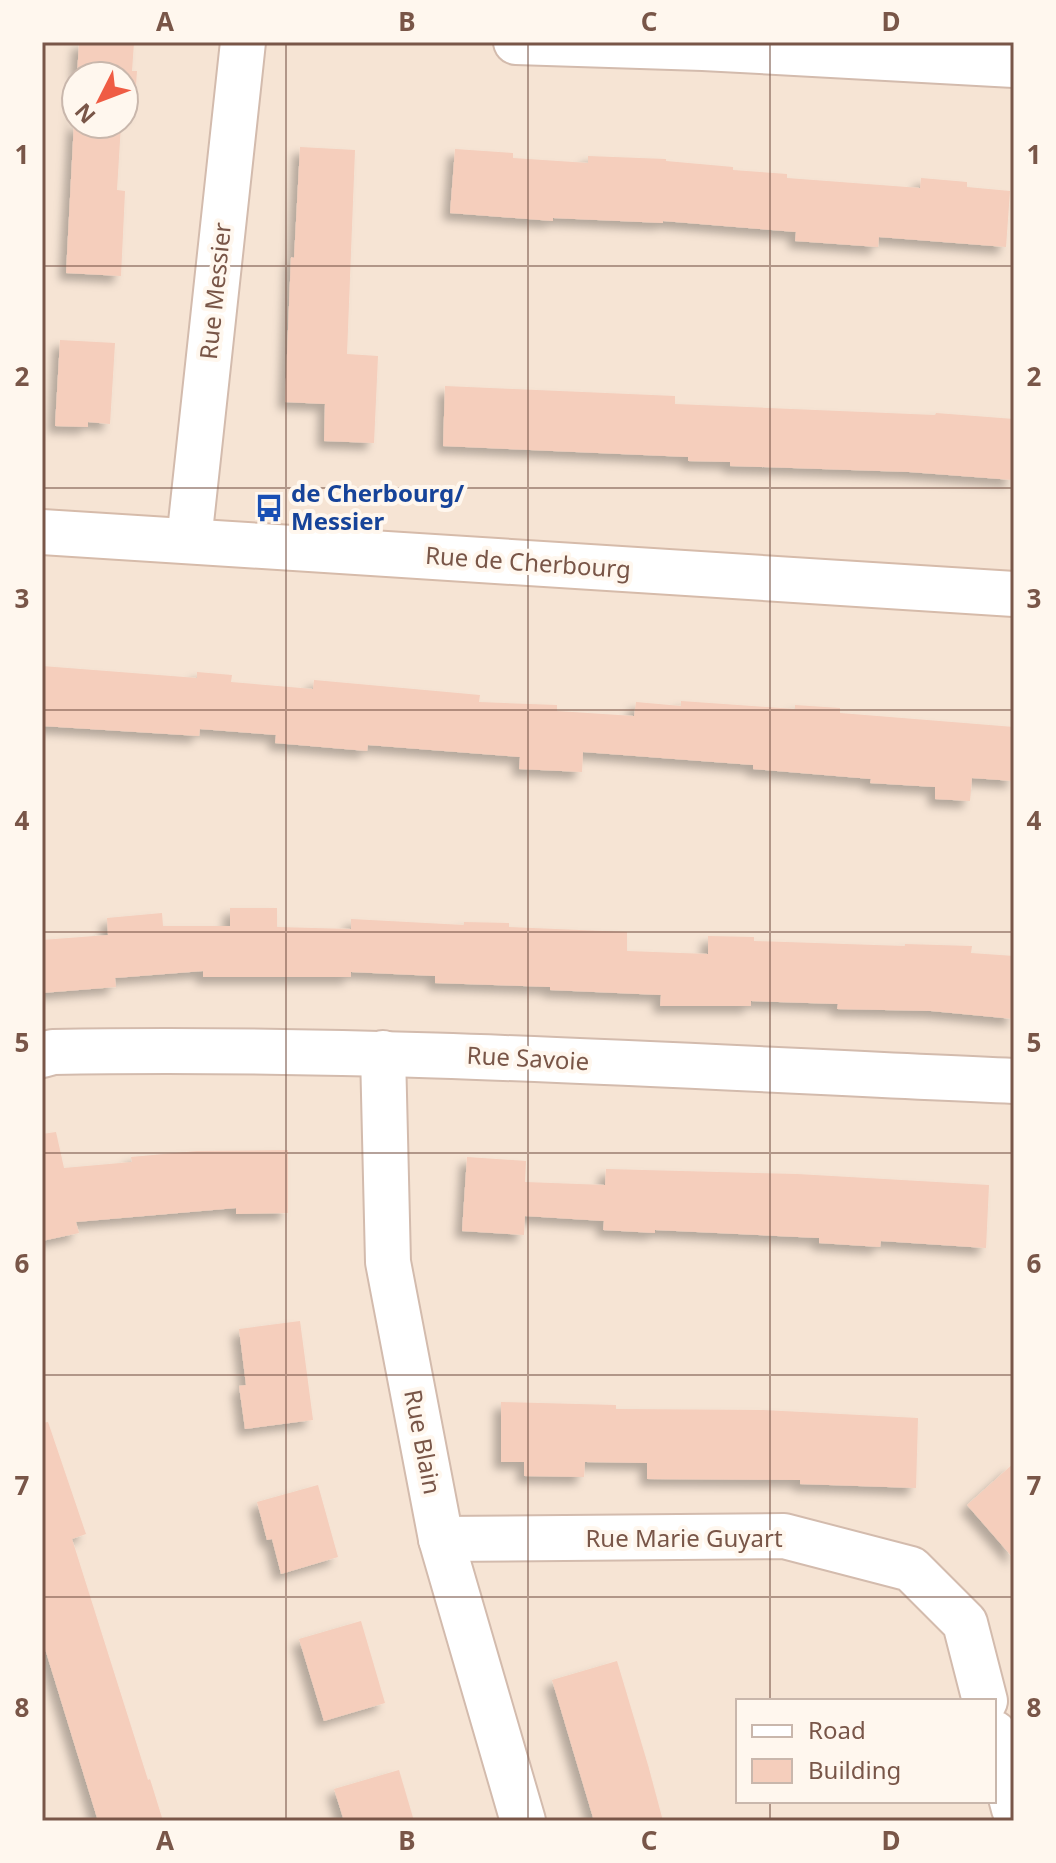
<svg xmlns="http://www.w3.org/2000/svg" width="1056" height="1863" viewBox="0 0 1056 1863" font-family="'Noto Sans',sans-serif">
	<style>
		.residential { fill: #f6e4d4; fill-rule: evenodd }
		.building { fill: #f5cebc; filter: url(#shadow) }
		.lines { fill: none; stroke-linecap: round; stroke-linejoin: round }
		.street-casing { stroke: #d3bbad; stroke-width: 48 }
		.secondary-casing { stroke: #d6bbaa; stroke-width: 48 }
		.street { stroke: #fff; stroke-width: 44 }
		.secondary { stroke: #fff; stroke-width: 44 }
		.grid { fill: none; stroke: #795648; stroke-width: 2; stroke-opacity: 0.55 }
		.labels { text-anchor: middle; stroke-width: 8; stroke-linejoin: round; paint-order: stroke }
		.street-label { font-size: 24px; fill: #795648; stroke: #fff7ee }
		.transit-label { font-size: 24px; font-weight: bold; fill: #164399; stroke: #fff7ee; text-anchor: start }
		.neatline { fill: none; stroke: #795648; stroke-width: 3 }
		.grid-label { font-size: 26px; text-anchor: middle; font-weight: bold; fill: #795648 }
	</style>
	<defs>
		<filter id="shadow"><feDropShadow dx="-7" dy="7" stdDeviation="4" flood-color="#0004"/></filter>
	</defs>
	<rect width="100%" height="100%" fill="#fef3e6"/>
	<path class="residential" d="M42 42H1014V1821H42ZM76 76H124V124H76ZM738 1701H994V1801H738Z"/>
	<g class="building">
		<path d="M79 42H134L132 71H137L134 115 124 114V76H77Z"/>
		<path d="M76 84V124H121L117 190 125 191 121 276 66 273Z"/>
		<path d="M300 147 355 150 347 354 378 356 374 443 324 441 325 404 285 402 291 257 294 258Z"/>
		<path d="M455 149 513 153V158L588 163V156L666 159V161L733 167V170L787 174V178L920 188 921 178 967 182V187L1010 191 1006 247 879 237 878 247 795 241 796 232 663 221V223L553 218V221L450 213Z"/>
		<path d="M60 340 115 343 110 424 88 422V427L55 426Z"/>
		<path d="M445 386 675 396V404L935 415 936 413 1014 419 1013 480 909 472 730 466V462L688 461V457L443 446Z"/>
		<path d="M42 666 197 678V672L232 675 231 682 313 689 314 680 480 695 479 702 557 705V711L634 716 636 702 681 706V701L795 709V705L840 708V713L1014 727V781L972 778 970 801 935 799V787L870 783 871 779 753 769V765L583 752 582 772 519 769 520 757 368 745 367 751 275 743 276 735 200 729 199 736 42 726Z"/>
		<path d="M230 908H277V927L351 929V919L464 925V922L509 923V927L627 932V951L708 954V936L754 937V941L905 946V944L972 946 971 953 1014 956V1019L931 1011 837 1009 838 1004 751 1001V1006H660L661 995 550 990V987L435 983V976L351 972V977H203V971L115 978 116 987 42 993V940L108 935 107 918 162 913 163 926H230Z"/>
		<path d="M56 1132 64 1168 132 1162 131 1157 197 1151 288 1150V1213L236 1214V1208L76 1222 79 1233 42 1241V1134Z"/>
		<path d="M467 1157 526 1161 525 1182 605 1185 606 1169 797 1174 989 1185 986 1248 881 1241 880 1247 819 1243V1238L655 1230V1233L603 1230 604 1221 525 1216 524 1235 462 1231Z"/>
		<path d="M300 1321 313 1420 245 1429 239 1386 246 1385 239 1329Z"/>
		<path d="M501 1402 616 1405V1409L763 1410 918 1418 916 1488 800 1484V1480L647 1479V1463L585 1462 584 1477 524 1476V1462H501Z"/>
		<path d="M48 1422 86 1534 72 1539 148 1780 150 1779 163 1821H98L42 1639V1423Z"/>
		<path d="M1014 1463V1559L967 1505Z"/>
		<path d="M318 1485 338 1557 281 1574 272 1539 267 1540 257 1502Z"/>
		<path d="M361 1621 385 1703 324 1721 299 1639Z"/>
		<path d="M617 1661 648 1765 663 1821H594L552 1680Z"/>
		<path d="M399 1770 414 1821H344L334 1789Z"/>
	</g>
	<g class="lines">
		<defs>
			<g id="street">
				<path d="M516 42 703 48 1014 65"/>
				<path d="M189 541 243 42"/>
				<path d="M383 1053 388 1262 441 1539 523 1821"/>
				<path d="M42 1055 53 1052C374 1046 694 1067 1014 1081"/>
				<path d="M441 1539 784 1536 911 1569 965 1623 985 1701"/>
				<path d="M994 1733 1014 1809"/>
			</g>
			<path id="secondary" d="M42 532 1014 594"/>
		</defs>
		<use href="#street" class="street-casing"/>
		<use href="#secondary" class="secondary-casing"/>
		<use href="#street" class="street"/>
		<use href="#secondary" class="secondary"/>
	</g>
	<path class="grid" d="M286 42V1821M528 42V1821M770 42V1701M42 266H1014M42 488H1014M42 710H1014M42 932H1014M42 1153H1014M42 1375H1014M42 1597H1014M770 1801V1821"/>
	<defs>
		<symbol id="bus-bare" viewBox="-9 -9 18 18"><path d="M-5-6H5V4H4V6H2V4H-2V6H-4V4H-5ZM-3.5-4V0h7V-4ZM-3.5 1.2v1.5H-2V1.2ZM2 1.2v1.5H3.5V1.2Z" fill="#1a4fb4" stroke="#fff7ee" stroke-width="2.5" paint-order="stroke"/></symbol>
	</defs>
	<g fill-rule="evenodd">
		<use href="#bus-bare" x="249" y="488" width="40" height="40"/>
	</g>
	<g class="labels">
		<g class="street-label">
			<text transform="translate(216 291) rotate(-84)" y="8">Rue Messier</text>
			<text transform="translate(528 563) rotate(4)" y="8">Rue de Cherbourg</text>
			<text transform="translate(528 1059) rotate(3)" y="8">Rue Savoie</text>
			<text transform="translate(422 1442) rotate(79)" y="8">Rue Blain</text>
			<text x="684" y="1547">Rue Marie Guyart</text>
		</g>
		<g class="transit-label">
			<text x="291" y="502">de Cherbourg/<tspan x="291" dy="28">Messier</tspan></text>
		</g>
	</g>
	<rect width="1056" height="1863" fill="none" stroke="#fff7ee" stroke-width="88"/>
	<rect x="736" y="1699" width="260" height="104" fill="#fff7ee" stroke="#c9b7ac" stroke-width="2"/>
	<rect x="752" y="1725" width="40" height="12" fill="#ffffff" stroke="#c9b7ac" stroke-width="2"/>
	<text x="808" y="1739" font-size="24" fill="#795648">Road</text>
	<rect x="752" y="1759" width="40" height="24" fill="#f5cebc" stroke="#c9b7ac" stroke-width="2"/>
	<text x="808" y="1779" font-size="24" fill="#795648">Building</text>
	<g transform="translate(100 100) rotate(228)"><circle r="38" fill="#fff7ee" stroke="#c9b7ac" stroke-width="2"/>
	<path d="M0-6L14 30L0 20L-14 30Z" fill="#ef5c44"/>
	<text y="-12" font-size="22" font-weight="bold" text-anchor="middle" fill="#795648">N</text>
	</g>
	<rect x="44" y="44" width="968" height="1775" class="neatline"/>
	<g class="grid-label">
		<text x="165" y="31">A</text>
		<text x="407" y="31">B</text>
		<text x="649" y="31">C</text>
		<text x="891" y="31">D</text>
		<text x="22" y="164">1</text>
		<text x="1034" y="164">1</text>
		<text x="22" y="386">2</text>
		<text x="1034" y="386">2</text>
		<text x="22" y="608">3</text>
		<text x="1034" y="608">3</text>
		<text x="22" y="830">4</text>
		<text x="1034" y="830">4</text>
		<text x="22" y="1052">5</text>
		<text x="1034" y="1052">5</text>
		<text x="22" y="1273">6</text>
		<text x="1034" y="1273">6</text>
		<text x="22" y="1495">7</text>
		<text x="1034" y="1495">7</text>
		<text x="22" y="1717">8</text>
		<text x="1034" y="1717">8</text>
		<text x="165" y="1850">A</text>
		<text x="407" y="1850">B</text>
		<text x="649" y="1850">C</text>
		<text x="891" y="1850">D</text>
	</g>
</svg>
